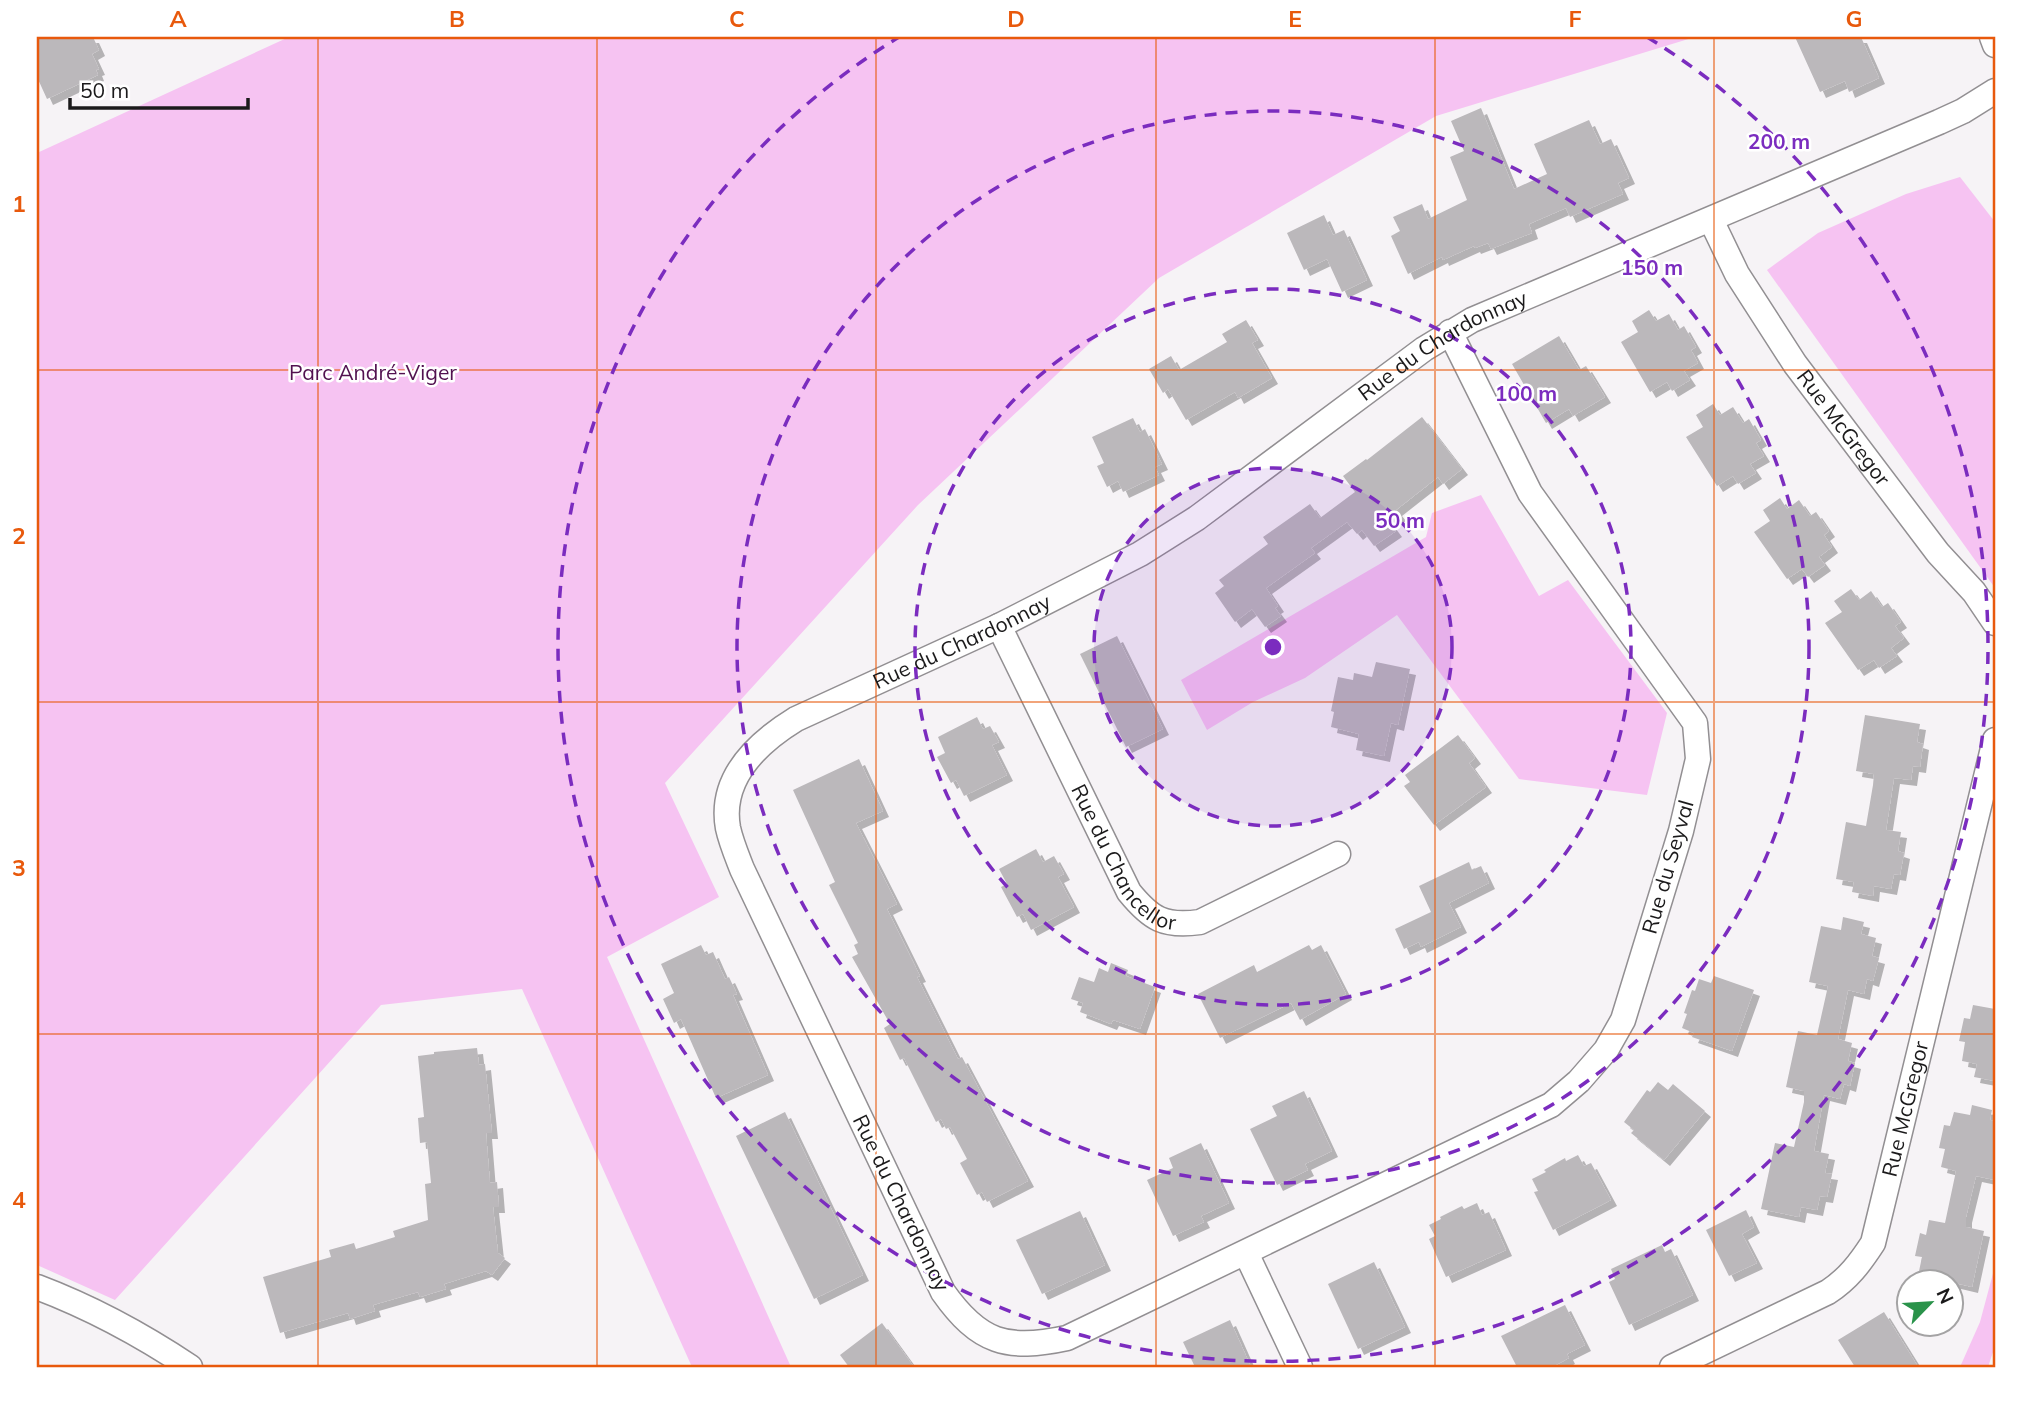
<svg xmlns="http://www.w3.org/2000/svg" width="2032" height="1404" viewBox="0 0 2032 1404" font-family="Mulish,sans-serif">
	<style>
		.green { fill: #f6c3f2 }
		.building { fill: #bbb8bb; filter: url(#shadow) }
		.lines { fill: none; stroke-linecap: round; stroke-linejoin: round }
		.street-casing { stroke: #928f92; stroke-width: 27 }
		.street { stroke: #fff; stroke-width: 24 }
		.grid { fill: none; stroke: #e8590c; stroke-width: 2; stroke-opacity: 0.55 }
		.ring { fill: none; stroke: #7b2cbf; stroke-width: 3.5; stroke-dasharray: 12 9 }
		.labels { text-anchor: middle; stroke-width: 5; stroke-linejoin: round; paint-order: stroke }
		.street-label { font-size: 21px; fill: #1b1a1b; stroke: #fff }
		.park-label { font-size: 21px; fill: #521150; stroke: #fff }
		.centre { fill: #7b2cbf; stroke: #fff; stroke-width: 3.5 }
		.ring-label { font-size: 21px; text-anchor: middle; font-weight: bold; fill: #7b2cbf; stroke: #fff; stroke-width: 5; stroke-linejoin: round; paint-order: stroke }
		.neatline { fill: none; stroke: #e8590c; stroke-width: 2.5 }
		.grid-label { font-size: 23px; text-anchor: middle; font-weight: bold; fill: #e8590c }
	</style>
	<defs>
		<filter id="shadow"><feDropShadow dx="6" dy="6" stdDeviation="0" flood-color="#0004"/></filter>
	</defs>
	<rect width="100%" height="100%" fill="#f6f3f6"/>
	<g class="green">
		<path d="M289 37H1695L1436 116 1159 278 918 505 665 783 719 897 607 957 791 1367H692L522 989 381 1005 115 1300 37 1265V153Z"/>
		<path d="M1960 177 1995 222V588L1767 270 1818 233 1906 194Z"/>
		<path d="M1481 495 1539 596 1568 580 1667 713 1647 795 1519 779 1397 615 1305 678 1253 702 1207 730 1181 680 1426 537 1432 513Z"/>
		<path d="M1995 1266V1346L1988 1367H1960L1980 1322Z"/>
	</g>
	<g class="building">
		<path d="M37 37H93L99 50 92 54 99 69 96 70 98 75 47 99 37 77Z"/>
		<path d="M1795 37H1861L1879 78 1849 92 1845 81 1820 92Z"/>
		<path d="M1481 108 1514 189 1547 174 1534 144 1589 120 1600 144 1611 139 1629 178 1618 183 1623 194 1570 217 1566 208 1529 224 1532 233 1491 249 1488 243 1475 248 1474 246 1443 260 1442 257 1408 274 1391 236 1400 231 1393 217 1422 204 1428 219 1467 200 1450 157 1464 151 1451 121Z"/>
		<path d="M1324 215 1333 235 1344 230 1367 280 1342 292 1327 259 1304 270 1287 233Z"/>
		<path d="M1649 310 1656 321 1669 314 1678 330 1684 326 1696 347 1691 350 1698 363 1684 371 1690 380 1672 391 1667 382 1650 392 1621 342 1638 332 1632 321Z"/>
		<path d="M1246 320 1258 340 1252 343 1272 378 1238 398 1235 392 1186 420 1168 389 1163 393 1149 369 1171 356 1179 370 1227 342 1222 334Z"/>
		<path d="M1559 336 1579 370 1586 366 1605 397 1573 416 1569 409 1546 423 1512 364Z"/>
		<path d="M1713 404 1720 415 1733 407 1743 423 1749 419 1761 440 1756 443 1764 456 1750 464 1756 473 1738 484 1733 476 1717 486 1686 437 1703 427 1696 415Z"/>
		<path d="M1422 417 1462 469 1443 484 1438 477 1396 510 1400 515 1390 523 1396 531 1374 546 1362 530 1357 534 1347 522 1311 548 1315 553 1266 588 1278 606 1275 608 1281 616 1265 627 1252 609 1235 622 1215 593 1224 586 1219 580 1268 544 1263 537 1310 504 1320 518 1355 492 1343 476 1366 459 1367 460Z"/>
		<path d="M1133 418 1140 432 1145 429 1162 464 1155 467 1159 475 1123 492 1118 481 1107 487 1097 466 1104 463 1092 437Z"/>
		<path d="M1780 498 1787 509 1799 500 1810 516 1816 512 1829 531 1824 535 1832 547 1819 557 1825 565 1808 577 1802 569 1787 579 1754 532 1770 521 1763 510Z"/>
		<path d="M1851 589 1859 600 1871 591 1882 607 1888 603 1901 622 1895 626 1904 638 1891 648 1897 656 1879 668 1874 660 1858 670 1825 623 1842 612 1834 601Z"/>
		<path d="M1117 636 1163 729 1126 747 1080 654Z"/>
		<path d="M1376 662 1410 669 1398 725 1391 723 1384 756 1356 750 1359 734 1331 727 1334 712 1331 711 1338 677 1353 680 1354 673 1372 677Z"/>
		<path d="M1865 715 1920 724 1917 742 1923 744 1920 767 1913 766 1911 780 1894 778 1886 830 1901 832 1898 851 1904 853 1900 875 1894 874 1891 889 1874 886 1873 896 1852 892 1854 882 1836 879 1846 822 1866 826 1873 785 1874 774 1856 771Z"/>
		<path d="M977 717 983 729 990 726 999 742 992 745 1007 775 964 796 956 780 951 783 937 757 945 753 938 737Z"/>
		<path d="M1458 735 1475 758 1469 763 1486 787 1434 825 1404 786 1410 782 1405 775Z"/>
		<path d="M859 759 883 811 856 823 897 904 887 909 920 976 917 977 958 1059 962 1057 1028 1181 987 1202 982 1192 977 1195 960 1163 967 1159 950 1127 946 1129 941 1119 936 1122 904 1058 900 1060 884 1028 890 1024 852 957 858 954 854 945 858 943 829 885 835 882 793 790Z"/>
		<path d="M1036 849 1043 862 1054 856 1064 874 1058 877 1074 907 1031 930 1023 914 1017 917 1001 887 1007 884 999 869Z"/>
		<path d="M1469 862 1472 870 1481 866 1489 883 1449 903 1461 927 1421 947 1419 942 1404 949 1395 929 1431 912 1419 886Z"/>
		<path d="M1843 917 1864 922 1861 934 1876 938 1872 956 1879 958 1873 981 1867 979 1864 994 1848 990 1838 1039 1852 1043 1848 1061 1855 1063 1850 1086 1844 1084 1840 1099 1824 1095 1814 1151 1829 1154 1825 1173 1832 1174 1827 1197 1820 1196 1817 1210 1801 1207 1799 1217 1761 1209 1775 1143 1794 1147 1804 1102V1091L1786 1087 1798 1031 1817 1035 1828 986 1809 982 1821 926 1841 930Z"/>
		<path d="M701 945 706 955 713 952 725 979 729 977 737 994 733 995 768 1075 716 1098 681 1019 674 1023 663 999 674 993 661 964Z"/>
		<path d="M1309 945 1312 950 1321 945 1346 994 1300 1020 1291 1003 1220 1038 1198 994 1254 965 1257 972Z"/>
		<path d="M1111 963 1128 970 1126 976 1155 987 1140 1029 1113 1020 1111 1024 1080 1012 1083 1003 1071 999 1079 977 1094 982 1099 968 1108 972Z"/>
		<path d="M1714 976 1754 990 1732 1051 1692 1037 1694 1033 1682 1028 1687 1014 1684 1013 1692 990 1695 991 1699 979 1711 983Z"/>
		<path d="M1973 1005 1995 1009V1081L1974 1077 1977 1064 1962 1061 1965 1042 1959 1041 1964 1018 1970 1019Z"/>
		<path d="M477 1048 479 1065 485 1064 492 1133H486L490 1183 497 1182 499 1207H493L498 1253 505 1258 492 1275 486 1271 444 1284 446 1289 420 1297 418 1292 373 1305 375 1311 350 1319 348 1313 280 1333 263 1277 331 1257 329 1250 354 1243 356 1249 395 1237 393 1231 428 1220 425 1184 431 1183 427 1142 420 1143 418 1118 424 1117 418 1056 434 1054V1052Z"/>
		<path d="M1658 1082 1668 1090 1673 1084 1705 1111 1664 1160 1631 1133 1634 1130 1624 1122 1647 1090 1650 1092Z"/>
		<path d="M1304 1091 1332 1151 1305 1164 1308 1170 1277 1185 1250 1129 1277 1116 1272 1106Z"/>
		<path d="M1972 1105 1992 1110 1990 1120 1995 1121V1180L1976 1176 1966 1217V1227L1984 1231 1972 1287 1951 1282H1932V1279L1918 1276 1922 1257 1915 1256 1920 1233 1926 1235 1929 1220 1945 1223 1956 1171 1941 1167 1945 1149 1939 1148 1944 1125 1950 1126 1954 1112 1970 1115Z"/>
		<path d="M785 1112 863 1275 814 1299 736 1136Z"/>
		<path d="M1201 1143 1229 1203 1201 1216 1204 1222 1173 1236 1147 1180 1173 1168 1169 1158Z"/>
		<path d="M1578 1155 1584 1166 1591 1163 1611 1200 1553 1230 1534 1192 1538 1191 1532 1179 1546 1172 1544 1170 1565 1158 1566 1161Z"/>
		<path d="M1477 1203 1482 1215 1489 1212 1506 1250 1446 1277 1429 1239 1435 1236 1429 1225 1441 1219 1440 1217 1462 1206 1464 1209Z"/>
		<path d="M1746 1210 1754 1227 1742 1234 1757 1263 1729 1276 1706 1230Z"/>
		<path d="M1080 1211 1105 1265 1042 1294 1016 1240Z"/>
		<path d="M1662 1245 1665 1252 1671 1249 1693 1295 1629 1325 1609 1282 1615 1279 1611 1269Z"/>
		<path d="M1374 1262 1405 1327 1358 1349 1328 1284Z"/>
		<path d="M1565 1305 1585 1345 1567 1354 1569 1358 1552 1367H1517L1501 1336Z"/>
		<path d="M1884 1312 1912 1357 1918 1367H1855L1838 1340Z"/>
		<path d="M1230 1320 1251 1367H1195L1183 1342Z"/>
		<path d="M882 1323 914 1367H849L840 1355Z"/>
	</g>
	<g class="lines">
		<defs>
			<g id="street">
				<path d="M1992 37 1995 45"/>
				<path id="s1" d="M1711 220 1737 274 1795 364 1938 553 1974 592 1995 623"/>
				<path id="s2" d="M1450 332 1530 493 1695 723 1698 759 1681 831 1623 1020 1606 1050 1579 1081 1551 1105 1067 1338C1007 1351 979 1343 943 1292L742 869C737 856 731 842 728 828 719 778 757 743 796 719L999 626 1140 554 1197 518 1424 349 1472 320 1939 122 1963 111 1995 91"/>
				<path id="s3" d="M999 626 1129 892C1151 919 1164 927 1200 922L1338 854"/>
				<path d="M1246 1253 1300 1367"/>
				<path d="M37 1287C90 1307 142 1335 190 1367"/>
				<path id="s4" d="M1672 1367 1828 1292C1848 1279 1860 1263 1873 1243L1995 740"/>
			</g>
		</defs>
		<use href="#street" class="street-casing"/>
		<use href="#street" class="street"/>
	</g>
	<path class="grid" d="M318 37V1367M597 37V1367M876 37V1367M1156 37V1367M1435 37V1367M1714 37V1367M37 370H1995M37 702H1995M37 1034H1995"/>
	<circle cx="1273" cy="647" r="179" fill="#7b2cbf" fill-opacity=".12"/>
	<g class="ring">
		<circle cx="1273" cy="647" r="179"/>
		<circle cx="1273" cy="647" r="358"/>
		<circle cx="1273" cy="647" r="536"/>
		<path d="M1647 37A715 715 0 1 1 899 37"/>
	</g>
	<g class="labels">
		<g class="street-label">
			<text dy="7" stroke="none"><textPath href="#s2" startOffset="2963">Rue du Chardonnay</textPath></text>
			<text dy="7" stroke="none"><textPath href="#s1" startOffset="247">Rue McGregor</textPath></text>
			<text dy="7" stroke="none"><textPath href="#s2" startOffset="2396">Rue du Chardonnay</textPath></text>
			<text dy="7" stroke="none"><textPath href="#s3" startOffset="266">Rue du Chancellor</textPath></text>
			<text transform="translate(1668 867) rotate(-74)" y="7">Rue du Seyval</text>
			<text dy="7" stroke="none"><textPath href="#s4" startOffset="378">Rue McGregor</textPath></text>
			<text transform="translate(901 1203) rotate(64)" y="7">Rue du Chardonnay</text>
		</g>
		<g class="park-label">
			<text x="373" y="380">Parc André-Viger</text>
		</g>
	</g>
	<circle cx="1273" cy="647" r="10" class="centre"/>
	<g class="ring-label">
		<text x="1779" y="149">200 m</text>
		<text x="1652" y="275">150 m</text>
		<text x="1526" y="401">100 m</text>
		<text x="1400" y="528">50 m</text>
	</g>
	<rect width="2032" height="1404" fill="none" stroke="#ffffff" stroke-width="77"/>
	<g transform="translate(1930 1303) rotate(65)"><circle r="33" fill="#ffffff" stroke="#a4a3a4" stroke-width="2"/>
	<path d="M0-5L12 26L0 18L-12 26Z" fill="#2a934a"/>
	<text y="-10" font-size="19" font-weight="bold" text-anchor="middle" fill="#1b1a1b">N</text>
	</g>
	<path d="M70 98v10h178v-10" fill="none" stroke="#1b1a1b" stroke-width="3.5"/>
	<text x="80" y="98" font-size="21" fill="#1b1a1b" stroke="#ffffff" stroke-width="5" paint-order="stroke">50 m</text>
	<rect x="38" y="38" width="1956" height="1328" class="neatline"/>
	<g class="grid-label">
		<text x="178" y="27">A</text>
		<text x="457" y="27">B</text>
		<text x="737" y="27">C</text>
		<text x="1016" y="27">D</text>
		<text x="1295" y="27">E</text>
		<text x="1575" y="27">F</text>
		<text x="1854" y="27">G</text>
		<text x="19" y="212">1</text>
		<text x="19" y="544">2</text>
		<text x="19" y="876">3</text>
		<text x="19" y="1208">4</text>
	</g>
</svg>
